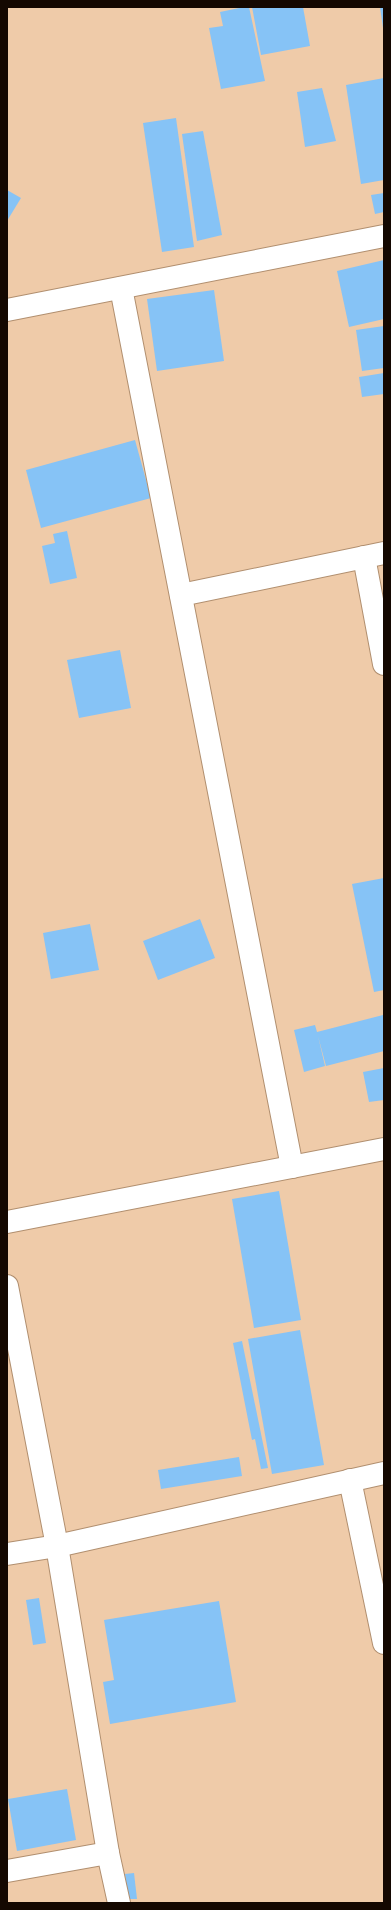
<svg xmlns="http://www.w3.org/2000/svg" width="391" height="1910" viewBox="0 0 391 1910" font-family="Helvetica,sans-serif">
	<style>
		.building { fill: #86c3f6 }
		.lines { fill: none; stroke-linecap: round; stroke-linejoin: round }
		.street-casing { stroke: #b18f6f; stroke-width: 24 }
		.street { stroke: #fff; stroke-width: 22 }
	</style>
	<rect width="100%" height="100%" fill="#efcba9"/>
	<g class="building">
		<path d="M244 7H249L265 81 221 89 209 28 223 26 220 12Z"/>
		<path d="M252 7H303L310 46 261 55Z"/>
		<path d="M380 7H384V28H383Z"/>
		<path d="M384 78V180L361 184 346 85Z"/>
		<path d="M322 88 336 141 305 147 297 92Z"/>
		<path d="M176 118 194 247 162 252 143 123Z"/>
		<path d="M203 131 222 235 197 241 182 134Z"/>
		<path d="M7 190 21 198 7 221Z"/>
		<path d="M384 193V212L375 214 371 195Z"/>
		<path d="M384 260V319L349 327 337 271Z"/>
		<path d="M214 290 224 361 157 371 147 299Z"/>
		<path d="M384 326V368L362 371 356 330Z"/>
		<path d="M384 373V394L362 397 359 377Z"/>
		<path d="M135 440 151 498 41 528 26 470Z"/>
		<path d="M67 531 77 578 50 584 42 546 55 543 53 534Z"/>
		<path d="M120 650 131 708 79 718 67 660Z"/>
		<path d="M384 878V990L374 992 352 884Z"/>
		<path d="M200 919 215 958 158 980 143 941Z"/>
		<path d="M90 924 99 970 51 979 43 933Z"/>
		<path d="M383 1015 384 1051 326 1066 318 1036 325 1066 304 1072 294 1030 315 1025 317 1032Z"/>
		<path d="M384 1068V1100L369 1102 363 1072Z"/>
		<path d="M279 1191 301 1320 254 1328 232 1199Z"/>
		<path d="M300 1330 324 1465 272 1474 248 1339Z"/>
		<path d="M242 1341 268 1468 261 1469 255 1439 252 1440 233 1343Z"/>
		<path d="M239 1457 242 1476 161 1489 158 1470Z"/>
		<path d="M39 1598 46 1643 33 1645 26 1600Z"/>
		<path d="M219 1601 236 1702 110 1724 103 1682 114 1680 104 1620Z"/>
		<path d="M67 1789 76 1840 17 1851 8 1799Z"/>
		<path d="M134 1873 137 1899H128L125 1874Z"/>
	</g>
	<g class="lines">
		<defs>
			<g id="street">
				<path d="M121 288 292 1167"/>
				<path d="M7 310 384 236"/>
				<path d="M364 557 384 664"/>
				<path d="M181 595 384 553"/>
				<path d="M7 1222 384 1149"/>
				<path d="M7 1286 57 1546 108 1853 119 1903"/>
				<path d="M350 1480 384 1643"/>
				<path d="M7 1554 57 1546 384 1473"/>
				<path d="M7 1871 108 1853"/>
			</g>
		</defs>
		<use href="#street" class="street-casing"/>
		<use href="#street" class="street"/>
	</g>
	<rect width="391" height="1910" fill="none" stroke="#140801" stroke-width="16"/>
</svg>
